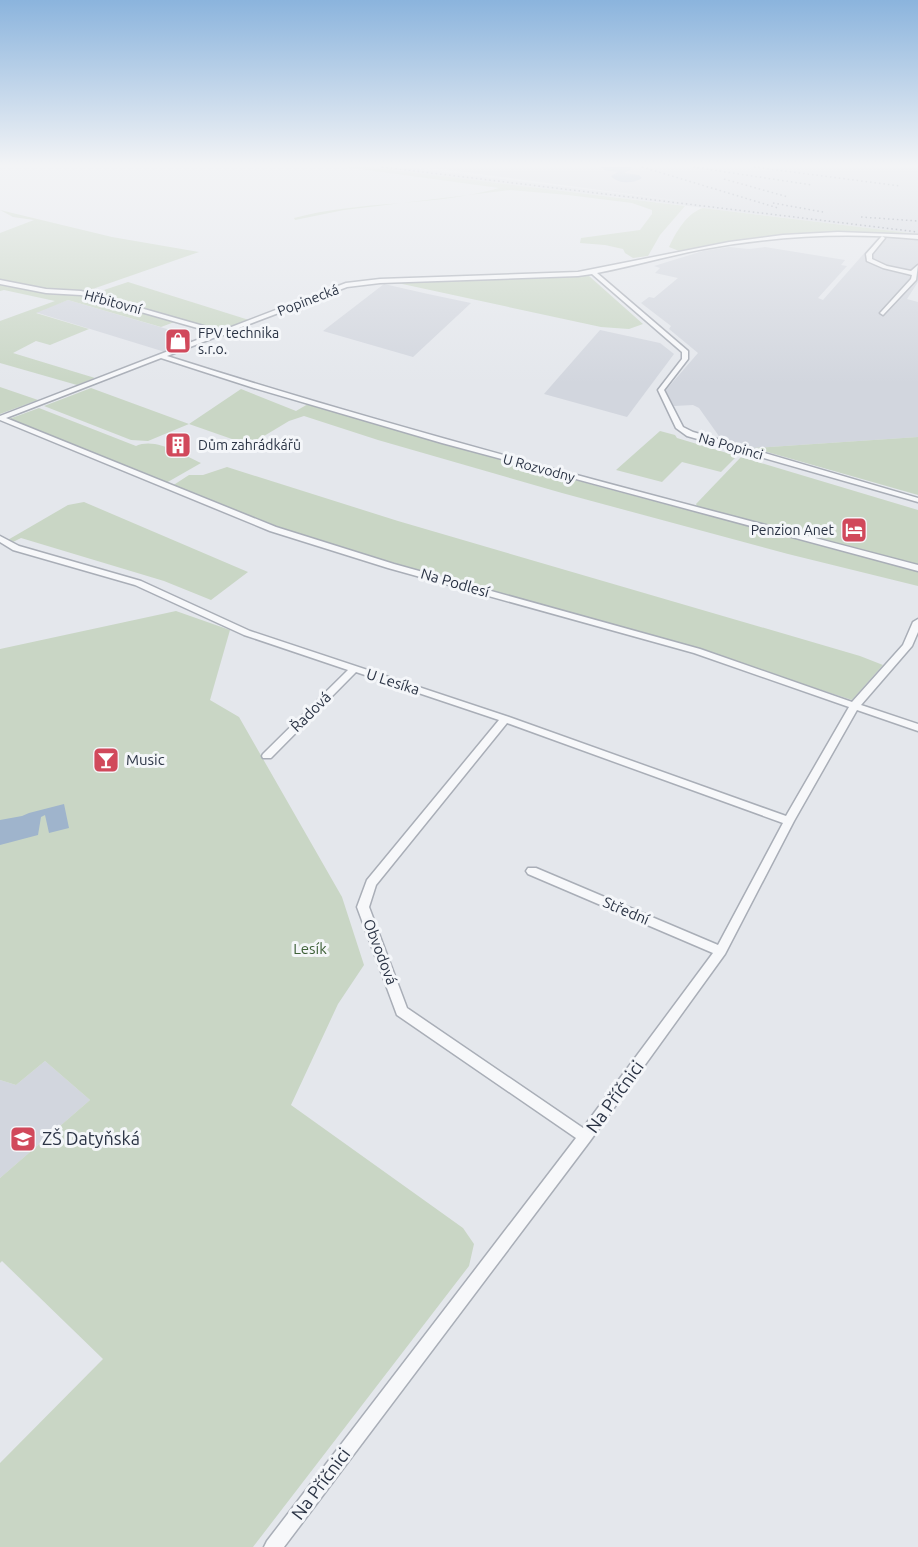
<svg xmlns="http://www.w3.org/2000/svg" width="918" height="1547" viewBox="0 0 918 1547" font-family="Ubuntu,sans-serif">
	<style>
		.built { fill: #d2d6de }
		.green { fill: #c9d6c5 }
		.water { fill: #9fb4cc }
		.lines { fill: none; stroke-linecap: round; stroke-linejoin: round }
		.street-casing { stroke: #a9aeb7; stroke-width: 3 }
		.street { fill: #f7f8fa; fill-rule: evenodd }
		.rail { stroke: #7d8696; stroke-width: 1.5; stroke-dasharray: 1.5 3; stroke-linecap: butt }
		.labels { text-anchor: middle; stroke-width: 6; stroke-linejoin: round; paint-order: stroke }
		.far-street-label { font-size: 14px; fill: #2b3445; stroke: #f4f6f9 }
		.far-poi-label { font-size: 14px; fill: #2b3445; stroke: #f4f6f9; text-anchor: start }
		.street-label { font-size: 15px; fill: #2b3445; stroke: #f4f6f9 }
		.poi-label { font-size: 15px; fill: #2b3445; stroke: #f4f6f9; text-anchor: start }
		.park-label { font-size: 15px; fill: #3f6138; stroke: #f4f6f9 }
		.near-street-label { font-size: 18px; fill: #2b3445; stroke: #f4f6f9 }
		.near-poi-label { font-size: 18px; fill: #2b3445; stroke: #f4f6f9; text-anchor: start }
	</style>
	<rect width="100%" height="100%" fill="#e4e7ec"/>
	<g class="built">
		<path d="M369 167H404L689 202 427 167H918V234Z"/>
		<path d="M882 233 918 237V282L907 299 918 302V437L753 448 721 439 699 408 693 405 674 406 665 391 698 353 669 329 671 326 641 303 649 297 654 298 678 278 655 273 660 268 654 266 703 251 729 247 749 249 765 247 845 260 841 265 847 266 818 298 823 300Z"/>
		<path d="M384 284 428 294 471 303 413 357 323 331Z"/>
		<path d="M68 300 167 329 195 341 165 352 35 312Z"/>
		<path d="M600 330 660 343 674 354 627 417 544 394Z"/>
		<path d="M45 1061 90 1100 0 1178V1080L16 1085Z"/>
	</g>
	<g class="green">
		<path d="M345 167H369L685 206 660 235 648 256 633 258 625 253 623 249 605 245 580 243 581 238 640 230 652 214V210L632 203 568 195 510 190 344 210 295 220 294 218C361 200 433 207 499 188Z"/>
		<path d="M703 208 918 234V237L860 233 729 241 679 251 669 247C676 232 687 213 703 208Z"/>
		<path d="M0 210 112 237 199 252 84 292 177 321 161 327 68 300 36 313 89 329 50 345 36 341 13 353 95 378 77 385 0 363V321L55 301 4 290 0 291V233L34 220 13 217Z"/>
		<path d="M589 276 643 324 629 329 601 327 393 282Z"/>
		<path d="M128 282 249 320 222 331 92 294Z"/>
		<path d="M0 387 38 400 0 414Z"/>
		<path d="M91 388 189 424 241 389 296 411 308 404 597 486 918 571V586L788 554 562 493 378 440 304 416 289 421 249 445 189 424 148 441 131 440 44 406Z"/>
		<path d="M39 408 136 446C156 437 183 455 201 463L166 483 9 419Z"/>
		<path d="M660 431 675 435 677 438 737 456 721 472 682 462 662 482 616 470Z"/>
		<path d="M918 437V495L753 448Z"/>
		<path d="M741 457 918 510V566L698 508 696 504Z"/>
		<path d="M227 467 398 521 860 656 883 665 852 700 701 651 348 550 281 528 172 486 189 475H203Z"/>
		<path d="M84 502 248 572 211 600 164 581 21 538 11 543 6 541 68 505Z"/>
		<path d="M176 611 230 630 210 700 239 717 342 897 364 965 338 1004 291 1105 463 1228 474 1244 469 1266 253 1547H0V1463L103 1359 2 1261 0 1263V1178L90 1100 45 1061 16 1085 0 1080V649Z"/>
	</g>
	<g class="water">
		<path d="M601 167H631L630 170 624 173 639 175 642 178C634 184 617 184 611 176L618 172 604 170Z"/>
		<path d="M64 804 69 828 49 833 45 815 41 817 38 835 0 845V820L22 816 29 813Z"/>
	</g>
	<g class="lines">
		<defs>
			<g id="street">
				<path d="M838 232 918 235V239C846 232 775 236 704 249 668 256 633 266 597 273L688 351V359L664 390 683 427 693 432 918 498V502L687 436 676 428 658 390 682 359V352L592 274 578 276 380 283 347 287 226 333V335H221L167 356C415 435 667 499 918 565V571L442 443 254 388 161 358 6 418 276 527 394 564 700 649 852 702 903 645 913 622 918 619V632L912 646 861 705 918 724V731L857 710 794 821 725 954 590 1141 284 1547H264L267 1541 576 1138 397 1015 357 907 367 880 499 720 356 672 271 758H263L262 756 263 754 348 670 244 635 135 585 13 550 0 542V536L19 546 141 581 250 631 509 717 786 816 849 707 694 653 388 568 270 531 0 420V416L215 333 81 295 46 293 0 284V280L46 289 81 291 221 331 346 283 380 279 578 272 729 242 783 235ZM507 723 783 823 718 945 536 868H528L526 871 528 874 713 953 583 1128 407 1008 369 907 376 885Z"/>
				<path d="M882 236 885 238 872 254V259L887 266 911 271 918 265 916 280 883 315 880 313 881 312 911 279 912 275 883 268 867 261 866 254Z"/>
			</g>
		</defs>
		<use href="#street" class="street-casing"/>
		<use href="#street" class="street"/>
		<g class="rail">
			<path d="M382 167 918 232"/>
			<path d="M642 167 778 208"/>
			<path d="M693 167 812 185"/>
			<path d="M754 167 900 186"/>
			<path d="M724 179 788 197"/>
			<path d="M773 203 823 212"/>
			<path d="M861 217 918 221"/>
		</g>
	</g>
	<linearGradient id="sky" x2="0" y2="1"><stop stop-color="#8bb4dd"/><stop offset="0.43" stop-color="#f3f4f6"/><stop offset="1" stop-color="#f3f4f6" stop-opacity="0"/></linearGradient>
	<rect width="918" height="384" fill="url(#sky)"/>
	<defs>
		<symbol id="shop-square" viewBox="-11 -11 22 22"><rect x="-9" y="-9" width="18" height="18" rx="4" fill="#d1495b" stroke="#f4f6f9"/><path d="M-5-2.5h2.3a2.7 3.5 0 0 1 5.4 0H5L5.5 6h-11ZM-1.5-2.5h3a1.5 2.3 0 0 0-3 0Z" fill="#fff"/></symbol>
		<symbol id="building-square" viewBox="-11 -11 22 22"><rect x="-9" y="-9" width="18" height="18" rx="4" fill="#d1495b" stroke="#f4f6f9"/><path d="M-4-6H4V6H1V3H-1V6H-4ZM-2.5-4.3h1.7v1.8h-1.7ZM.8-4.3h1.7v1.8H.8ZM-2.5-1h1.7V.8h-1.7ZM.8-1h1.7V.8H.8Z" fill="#fff"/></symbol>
		<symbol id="hotel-square" viewBox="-11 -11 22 22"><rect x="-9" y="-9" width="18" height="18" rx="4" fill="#d1495b" stroke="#f4f6f9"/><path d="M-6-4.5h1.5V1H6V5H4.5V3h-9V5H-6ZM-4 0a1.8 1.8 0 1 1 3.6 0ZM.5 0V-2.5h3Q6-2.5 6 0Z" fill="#fff"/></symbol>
		<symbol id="bar-square" viewBox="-11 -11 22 22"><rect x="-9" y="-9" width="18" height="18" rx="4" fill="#d1495b" stroke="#f4f6f9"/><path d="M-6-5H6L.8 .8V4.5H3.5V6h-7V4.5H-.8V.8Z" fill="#fff"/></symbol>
		<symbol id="school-square" viewBox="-11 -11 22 22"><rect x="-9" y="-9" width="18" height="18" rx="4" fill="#d1495b" stroke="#f4f6f9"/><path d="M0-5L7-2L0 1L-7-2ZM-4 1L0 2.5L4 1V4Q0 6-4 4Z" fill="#fff"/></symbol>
	</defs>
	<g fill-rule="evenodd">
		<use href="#shop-square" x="163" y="326" width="30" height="30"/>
		<use href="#building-square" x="163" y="430" width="30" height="30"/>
		<use href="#hotel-square" x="839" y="515" width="30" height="30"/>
		<use href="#bar-square" x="91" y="745" width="30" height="30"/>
		<use href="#school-square" x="8" y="1124" width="30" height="30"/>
	</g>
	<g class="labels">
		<g class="far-street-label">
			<text transform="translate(308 300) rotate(-21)" y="5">Popinecká</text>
			<text transform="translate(113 302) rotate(15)" y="5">Hřbitovní</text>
			<text transform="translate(731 446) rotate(16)" y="5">Na Popinci</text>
			<text transform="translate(539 468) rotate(15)" y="5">U Rozvodny</text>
		</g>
		<g class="far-poi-label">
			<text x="198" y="338">FPV technika<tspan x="198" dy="16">s.r.o.</tspan></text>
			<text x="198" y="450">Dům zahrádkářů</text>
			<text x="834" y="535" text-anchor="end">Penzion Anet</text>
		</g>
		<g class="street-label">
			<text transform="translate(455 583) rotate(16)" y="5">Na Podlesí</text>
			<text transform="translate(393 682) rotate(18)" y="5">U Lesíka</text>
			<text transform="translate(311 712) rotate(-45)" y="5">Řadová</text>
			<text transform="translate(626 911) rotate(23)" y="5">Střední</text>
			<text transform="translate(380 952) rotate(69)" y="5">Obvodová</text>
		</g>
		<g class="poi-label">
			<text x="126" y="765">Music</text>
		</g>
		<g class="park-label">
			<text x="310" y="954">Lesík</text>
		</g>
		<g class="near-street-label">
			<text transform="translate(615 1097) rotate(-54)" y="6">Na Příčnici</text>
			<text transform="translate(321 1484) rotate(-53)" y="6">Na Příčnici</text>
		</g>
		<g class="near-poi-label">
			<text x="42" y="1145">ZŠ Datyňská</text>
		</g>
	</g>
</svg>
